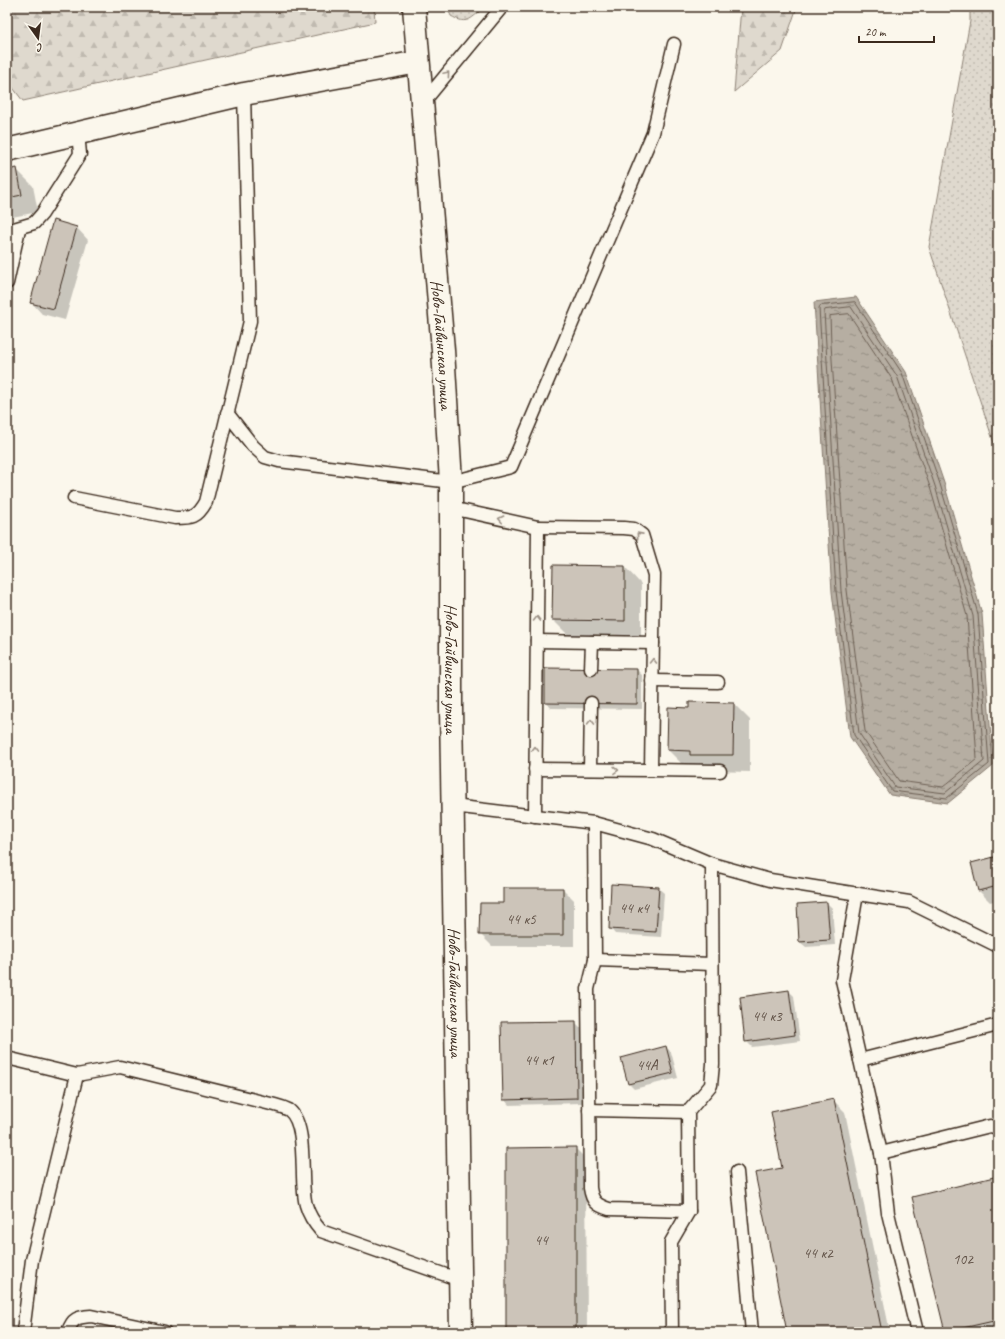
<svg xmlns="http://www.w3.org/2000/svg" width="1005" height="1339" viewBox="0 0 1005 1339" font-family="Caveat,sans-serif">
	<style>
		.grass { fill: url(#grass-dots); stroke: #8d8276 }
		.forest { fill: url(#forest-firs); stroke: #8d8276 }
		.water { fill: url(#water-ripples); stroke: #85796d }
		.shadow { fill: #0003 }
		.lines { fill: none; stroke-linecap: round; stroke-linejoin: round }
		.shore { stroke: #6c5f53; stroke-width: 1 }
		.building { fill: #ccc4b9; stroke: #3b2a1e }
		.service-casing { stroke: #3b2a1e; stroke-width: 15 }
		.minor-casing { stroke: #3b2a1e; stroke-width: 25 }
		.primary-casing { stroke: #3b2a1e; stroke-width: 25 }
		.service { stroke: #fbf7ec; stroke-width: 12 }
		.minor { stroke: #fbf7ec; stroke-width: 22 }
		.primary { stroke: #fbf7ec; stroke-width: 22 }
		.oneway { stroke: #9b9085 }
		.labels { text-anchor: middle; stroke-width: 3; stroke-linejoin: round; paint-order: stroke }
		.number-label { font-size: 15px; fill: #5f5045 }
		.street-label { font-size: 17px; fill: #3b2a1e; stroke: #fbf7ec }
	</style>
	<defs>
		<pattern id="grass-dots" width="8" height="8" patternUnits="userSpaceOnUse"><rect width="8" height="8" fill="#dfd9ce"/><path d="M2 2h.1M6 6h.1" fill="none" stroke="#c0bab0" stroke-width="1.8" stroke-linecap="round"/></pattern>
		<pattern id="forest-firs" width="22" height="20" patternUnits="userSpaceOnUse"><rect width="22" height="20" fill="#dfd9ce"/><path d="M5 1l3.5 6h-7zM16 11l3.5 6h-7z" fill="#c0bab0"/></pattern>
		<pattern id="water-ripples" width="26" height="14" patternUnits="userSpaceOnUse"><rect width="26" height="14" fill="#b6aea2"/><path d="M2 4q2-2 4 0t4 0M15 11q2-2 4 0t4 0" fill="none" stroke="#958e83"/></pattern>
	</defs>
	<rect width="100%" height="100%" fill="#fbf7ec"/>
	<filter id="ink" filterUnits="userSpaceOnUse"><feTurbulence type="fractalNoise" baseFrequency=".025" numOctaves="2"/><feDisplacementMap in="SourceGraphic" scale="8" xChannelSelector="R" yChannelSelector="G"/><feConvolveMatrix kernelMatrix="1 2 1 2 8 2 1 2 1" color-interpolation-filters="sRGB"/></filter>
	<g filter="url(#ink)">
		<g class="grass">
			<path d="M447 7H480V11C469 21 465 24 451 16Z"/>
			<path d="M970 7H998V461L995 446 929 247 970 21Z"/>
		</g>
		<g class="forest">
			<path d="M7 7H374L375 22 23 101 7 80Z"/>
			<path d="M741 7H797L782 51 734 92Z"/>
		</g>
		<path class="water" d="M856 297 906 372 944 483 982 614 993 766 948 803 890 795 850 737 832 592 814 302Z"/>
		<g class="shadow">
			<path d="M16 169 33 186 38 212 7 218V171Z"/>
			<path d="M54 222 77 228 88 240 65 320 42 314 31 302Z"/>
			<path d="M625 567 641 584V637H570L553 620Z"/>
			<path d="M637 670 642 675V709L551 708 546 702Z"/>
			<path d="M734 704 750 720V772L708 771 685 767 668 750 690 709Z"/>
			<path d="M998 857V900L990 902 979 891Z"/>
			<path d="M658 888 664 893 661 937 615 934 610 928Z"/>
			<path d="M563 889 574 900V946H492L480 934 504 904Z"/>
			<path d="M827 903 832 908 835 945 806 947 800 942Z"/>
			<path d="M789 991 794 996 800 1041 752 1047 746 1041Z"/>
			<path d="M575 1022 581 1028 582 1103 509 1105 504 1099Z"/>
			<path d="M666 1047 671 1052 678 1078 634 1089 629 1084 622 1058Z"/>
			<path d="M834 1101 845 1112 890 1332H788L783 1168Z"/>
			<path d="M575 1148 586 1159 587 1332H507Z"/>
			<path d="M998 1177V1332H946L914 1198Z"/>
		</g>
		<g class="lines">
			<g class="shore">
				<path d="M855 302 902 373 940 484 978 614 989 764 947 798 892 791 854 735 836 591 819 308 820 306Z"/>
				<path d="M851 307 897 376 935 486 973 616 984 761 945 793 895 787 859 733 841 591 824 312 825 310Z"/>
				<path d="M849 314 892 379 930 487 967 616 977 759 943 787 899 781 865 731 847 590 831 344 830 316Z"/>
			</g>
		</g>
		<g class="building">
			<path d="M17 168 22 195 7 198V170Z"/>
			<path d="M53 220 77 227 54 309 30 303Z"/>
			<path d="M553 565 625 566V621L552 620Z"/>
			<path d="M545 668 637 669V704L545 703Z"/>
			<path d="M689 702 734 703 733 755H690V751L667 750 668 707 689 708Z"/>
			<path d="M998 856V886L978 891 971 863Z"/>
			<path d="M611 884 659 887 656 932 609 929Z"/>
			<path d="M503 888H563V935H479L480 903H503Z"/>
			<path d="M827 902 830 940 799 942 797 904Z"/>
			<path d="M789 990 795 1035 745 1042 740 997Z"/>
			<path d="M576 1021 577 1098 503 1100 501 1022Z"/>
			<path d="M666 1046 673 1073 628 1084 621 1058Z"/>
			<path d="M834 1099 882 1332H787L755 1173 782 1168 771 1112Z"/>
			<path d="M576 1147V1332H506V1148Z"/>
			<path d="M998 1176V1320L945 1332 912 1197Z"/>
		</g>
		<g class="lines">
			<defs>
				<g id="service">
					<path d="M422 104 502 7"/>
					<path d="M7 231 34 223 42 214 80 154 78 133"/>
					<path d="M7 283 19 229"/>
					<path d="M227 413 253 446 265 457 279 461 451 482 511 467 653 133 674 44"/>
					<path d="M74 498 175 518C192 518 197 518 206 502L250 321 244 94"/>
					<path d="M451 508 538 527 535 816"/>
					<path d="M537 641 653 643"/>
					<path d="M591 669 592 642"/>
					<path d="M652 681 718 682"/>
					<path d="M535 769 651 770 654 575 642 535 634 529 624 528 538 527"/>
					<path d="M590 769 591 703"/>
					<path d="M651 770 720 771"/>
					<path d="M453 806 594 823 653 839 712 864 770 880 909 902 998 946"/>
					<path d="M594 823 595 960 588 989 590 1188C592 1201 596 1205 609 1209L689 1211"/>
					<path d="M857 894 842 980 881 1153 888 1213 917 1332"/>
					<path d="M595 960 712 964"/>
					<path d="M7 1058 77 1075 120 1067 275 1105C279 1106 285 1108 289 1110 309 1126 299 1182 306 1205 309 1216 314 1223 321 1231L460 1280"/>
					<path d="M860 1060 998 1025"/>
					<path d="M589 1110 688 1112"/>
					<path d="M881 1153 990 1126 998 1128"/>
					<path d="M737 1172 752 1332"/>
					<path d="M23 1332 32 1260 77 1075"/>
					<path d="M68 1332C72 1318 78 1317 91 1316L165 1332"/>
					<path d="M672 1332 671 1242 689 1211 688 1112 711 1085 713 1064 712 864"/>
				</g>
				<path id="minor" d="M7 150 244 94 418 62"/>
				<g id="primary">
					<path id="s1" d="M414 7 443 350 451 482V708L461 1332"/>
				</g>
			</defs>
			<use href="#service" class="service-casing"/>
			<use href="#minor" class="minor-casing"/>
			<use href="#primary" class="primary-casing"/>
			<use href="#service" class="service"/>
			<use href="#minor" class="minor"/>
			<use href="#primary" class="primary"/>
		</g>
		<defs><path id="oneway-chevron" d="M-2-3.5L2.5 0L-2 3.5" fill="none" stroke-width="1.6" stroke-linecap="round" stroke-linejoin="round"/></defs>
		<g class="oneway">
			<use href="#oneway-chevron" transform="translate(447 74) rotate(-50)"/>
			<use href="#oneway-chevron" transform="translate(501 519) rotate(-168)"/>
			<use href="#oneway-chevron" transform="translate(639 535) rotate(-132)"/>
			<use href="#oneway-chevron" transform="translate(537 619) rotate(-89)"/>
			<use href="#oneway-chevron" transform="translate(653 661) rotate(-89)"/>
			<use href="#oneway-chevron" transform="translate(591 722) rotate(-89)"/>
			<use href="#oneway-chevron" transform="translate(535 749) rotate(-89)"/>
			<use href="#oneway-chevron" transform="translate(616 770) rotate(1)"/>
		</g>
	</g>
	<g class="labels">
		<g class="number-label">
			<text x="634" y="913">44 к4</text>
			<text x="521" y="924">44 к5</text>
			<text x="767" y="1021">44 к3</text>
			<text x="539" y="1065">44 к1</text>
			<text x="647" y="1070">44А</text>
			<text x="541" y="1245">44</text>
			<text x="818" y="1258">44 к2</text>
			<text x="963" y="1264">102</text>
		</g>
		<g class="street-label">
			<text dy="6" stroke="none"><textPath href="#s1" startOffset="339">Ново-Гайвинская улица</textPath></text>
			<text dy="6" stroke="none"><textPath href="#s1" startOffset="663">Ново-Гайвинская улица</textPath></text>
			<text dy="6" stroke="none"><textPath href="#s1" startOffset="987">Ново-Гайвинская улица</textPath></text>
		</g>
	</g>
	<rect width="1005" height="1339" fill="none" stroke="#fbf7ec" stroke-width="24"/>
	<rect x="12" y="12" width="981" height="1315" fill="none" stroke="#3b2a1e" stroke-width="1.5" filter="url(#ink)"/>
	<g transform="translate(38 38) rotate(166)" stroke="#fbf7ec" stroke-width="3" paint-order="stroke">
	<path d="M0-3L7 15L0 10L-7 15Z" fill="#3b2a1e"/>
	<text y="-6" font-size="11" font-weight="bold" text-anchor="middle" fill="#3b2a1e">С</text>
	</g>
	<path d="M859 36v6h75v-6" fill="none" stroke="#3b2a1e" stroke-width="2"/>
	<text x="865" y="36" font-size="12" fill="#3b2a1e" stroke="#fbf7ec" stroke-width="3" paint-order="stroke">20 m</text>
</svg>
